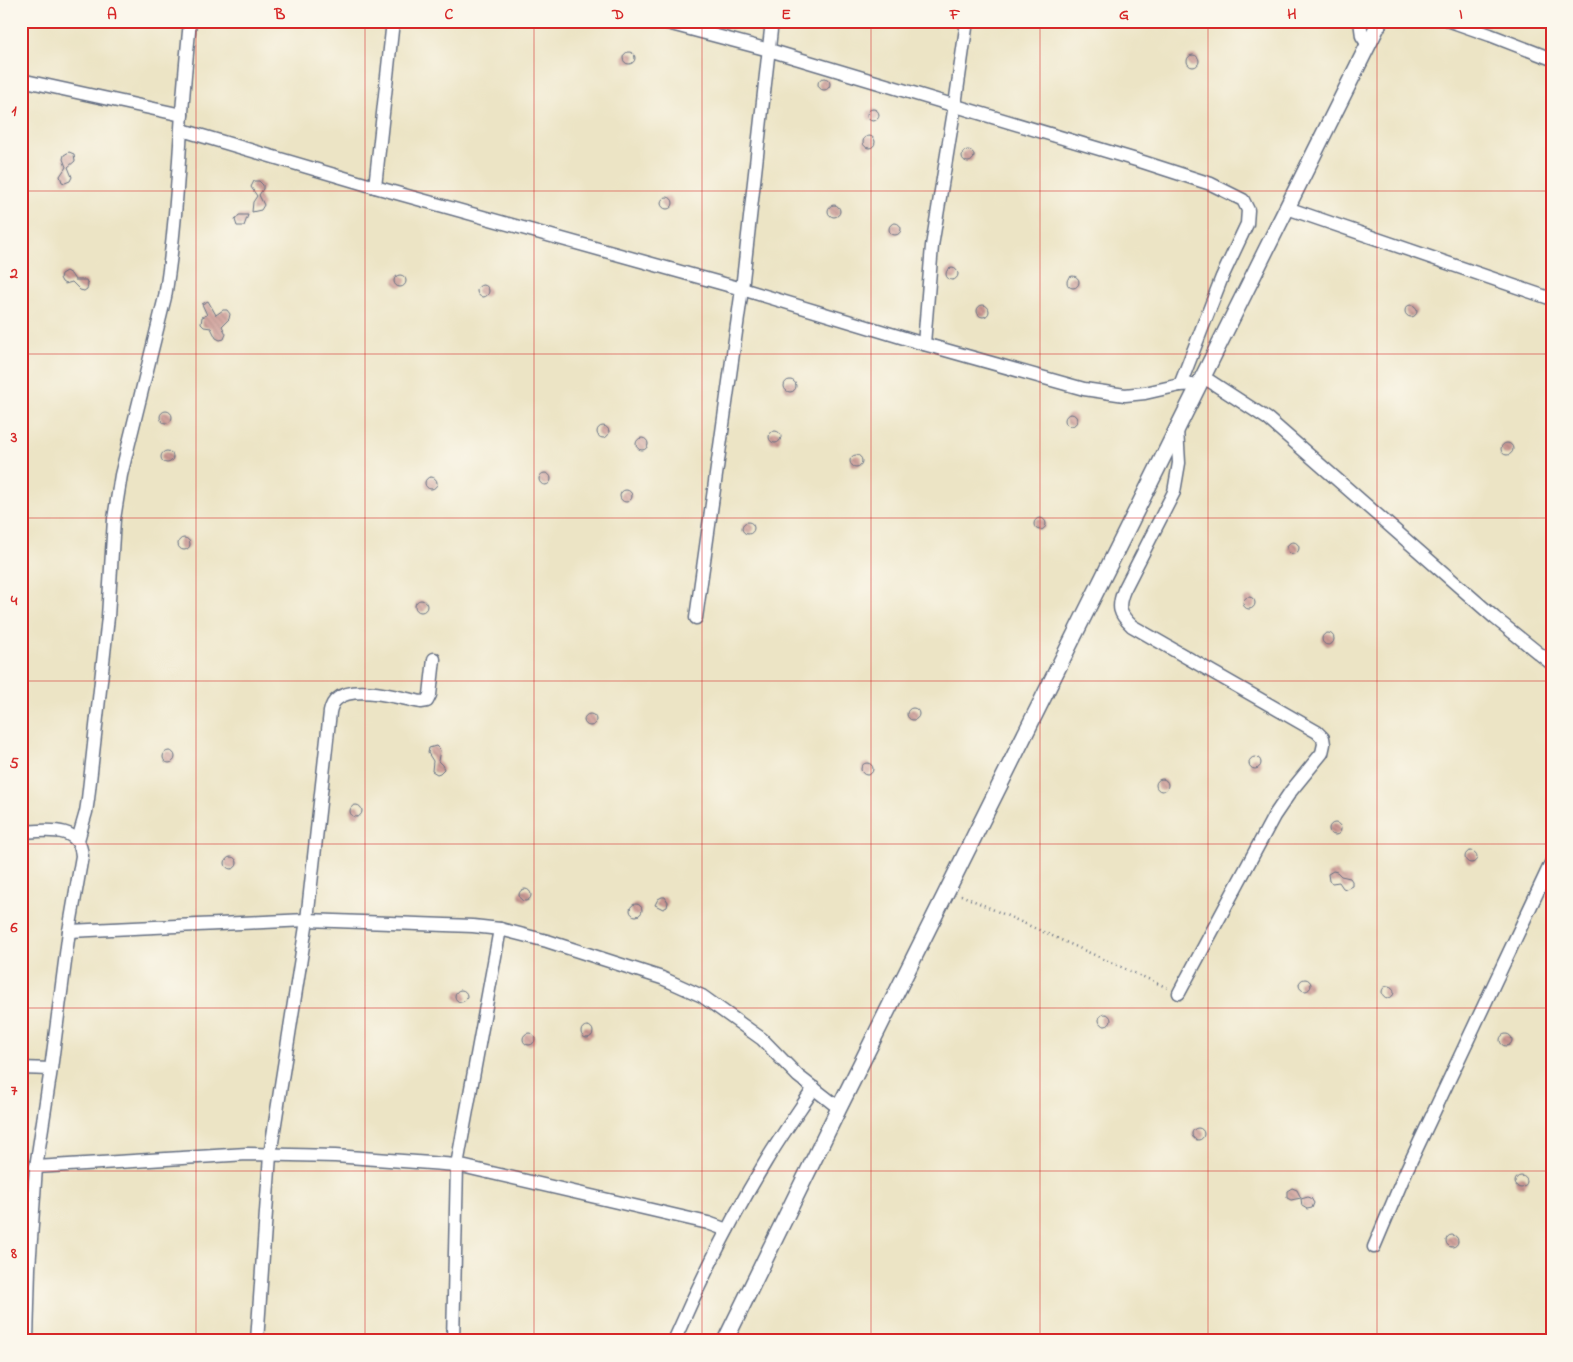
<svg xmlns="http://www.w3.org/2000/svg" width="1573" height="1362" viewBox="0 0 1573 1362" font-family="'Indie Flower',sans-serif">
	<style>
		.building { fill: url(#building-back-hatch) }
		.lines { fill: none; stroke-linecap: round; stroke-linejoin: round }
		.minor-casing { stroke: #646e82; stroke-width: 15 }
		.tertiary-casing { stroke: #646e82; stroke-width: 18 }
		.path { stroke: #646e82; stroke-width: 2.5; stroke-dasharray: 1 4; stroke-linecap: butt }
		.minor { stroke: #fff; stroke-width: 12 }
		.tertiary { stroke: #fff; stroke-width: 15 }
		.grid { fill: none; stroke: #d62828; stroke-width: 1; stroke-opacity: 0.55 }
		.neatline { fill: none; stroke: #d62828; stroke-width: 2 }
		.grid-label { font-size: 16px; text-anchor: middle; font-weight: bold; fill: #d62828 }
	</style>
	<defs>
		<pattern id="building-back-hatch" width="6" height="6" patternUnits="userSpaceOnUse" patternTransform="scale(1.25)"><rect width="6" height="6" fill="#cd9a94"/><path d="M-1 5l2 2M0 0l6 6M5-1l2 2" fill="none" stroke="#a67e7c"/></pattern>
	</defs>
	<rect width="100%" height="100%" fill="#fbf7ec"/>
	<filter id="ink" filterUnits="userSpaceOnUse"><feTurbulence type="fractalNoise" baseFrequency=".02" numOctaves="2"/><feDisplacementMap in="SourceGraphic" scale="10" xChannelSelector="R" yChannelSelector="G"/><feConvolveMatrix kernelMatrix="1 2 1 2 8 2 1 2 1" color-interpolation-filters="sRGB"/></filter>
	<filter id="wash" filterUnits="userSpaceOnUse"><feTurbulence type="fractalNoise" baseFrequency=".0096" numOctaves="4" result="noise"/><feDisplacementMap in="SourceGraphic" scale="20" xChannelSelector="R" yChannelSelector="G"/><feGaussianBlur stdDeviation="1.12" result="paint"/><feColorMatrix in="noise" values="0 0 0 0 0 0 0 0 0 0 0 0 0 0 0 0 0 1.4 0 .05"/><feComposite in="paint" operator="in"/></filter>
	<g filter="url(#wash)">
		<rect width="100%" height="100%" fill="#ece4c5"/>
		<g id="blocks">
			<g class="building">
				<circle cx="629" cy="58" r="6"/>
				<circle cx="1193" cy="61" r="6"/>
				<circle cx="824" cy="84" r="6"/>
				<circle cx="873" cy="115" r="6"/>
				<circle cx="869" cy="142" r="6"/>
				<circle cx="968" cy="156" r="6"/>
				<path d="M69 152 74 154 75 161 68 167 72 177 70 181 65 183 62 182 60 176 66 167 63 159 64 155Z"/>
				<path d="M254 181H259L263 185V189L259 195 264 205 261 210 252 212 253 202 257 196 251 187Z"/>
				<circle cx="667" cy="203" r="6"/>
				<circle cx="834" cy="211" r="6"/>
				<path d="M239 215H248L244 226H237L235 220Z"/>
				<circle cx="895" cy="229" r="6"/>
				<circle cx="952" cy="274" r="6"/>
				<path d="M66 271 71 274 75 280H86L88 285 87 289 84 291 80 290 72 282 65 284 62 282 60 278 61 274Z"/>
				<circle cx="400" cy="281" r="6"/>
				<circle cx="1073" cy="282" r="6"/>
				<circle cx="483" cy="291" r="6"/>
				<path d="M208 301 216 315 223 310H227L230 314 229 319 222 326 226 334 224 339 220 340 216 338 211 328 204 327 201 324 202 317 207 315 202 304Z"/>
				<circle cx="983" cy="311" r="6"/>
				<circle cx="1411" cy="311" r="6"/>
				<circle cx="790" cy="386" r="6"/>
				<circle cx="166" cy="417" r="6"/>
				<circle cx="1071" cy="420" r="6"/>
				<circle cx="603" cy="432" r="6"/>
				<circle cx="775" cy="437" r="6"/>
				<circle cx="642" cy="444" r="6"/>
				<circle cx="1507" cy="449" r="6"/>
				<circle cx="167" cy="457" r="6"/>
				<circle cx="856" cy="461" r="6"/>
				<circle cx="545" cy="479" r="6"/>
				<circle cx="431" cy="483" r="6"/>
				<circle cx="626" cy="496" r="6"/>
				<circle cx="1040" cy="524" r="6"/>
				<circle cx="748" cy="528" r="6"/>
				<circle cx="184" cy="544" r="6"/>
				<circle cx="1293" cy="548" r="6"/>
				<circle cx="1249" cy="603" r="6"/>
				<circle cx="421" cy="606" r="6"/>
				<circle cx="1328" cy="639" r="6"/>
				<circle cx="913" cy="714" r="6"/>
				<circle cx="590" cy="720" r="6"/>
				<path d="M436 746 440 750 438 761 442 765 444 769 440 773 437 774 432 771 433 761 428 753 429 748Z"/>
				<circle cx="169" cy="757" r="6"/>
				<circle cx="1255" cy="763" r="6"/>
				<circle cx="867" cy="769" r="6"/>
				<circle cx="1162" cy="785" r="6"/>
				<circle cx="356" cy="811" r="6"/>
				<circle cx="1335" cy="829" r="6"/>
				<circle cx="1471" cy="857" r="6"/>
				<circle cx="231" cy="863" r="6"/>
				<path d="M1333 871 1337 872 1341 876 1350 878 1352 881V886L1346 889 1343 888 1339 882 1332 883 1329 881 1328 874Z"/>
				<circle cx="525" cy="895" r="6"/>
				<path d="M662 897H665L668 902 667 907 663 909 655 905 658 899Z"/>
				<circle cx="636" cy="910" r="6"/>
				<circle cx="1305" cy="985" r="6"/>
				<circle cx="1388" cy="992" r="6"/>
				<circle cx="461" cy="996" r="6"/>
				<circle cx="1105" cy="1020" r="6"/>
				<circle cx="587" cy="1032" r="6"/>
				<circle cx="529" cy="1039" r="6"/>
				<circle cx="1506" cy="1040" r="6"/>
				<circle cx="1198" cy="1134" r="6"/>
				<circle cx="1521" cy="1182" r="6"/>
				<path d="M1292 1188 1297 1190 1301 1198 1291 1200 1287 1198V1191Z"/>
				<path d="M1308 1197 1311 1198 1314 1203 1312 1208 1307 1209 1302 1206 1301 1199Z"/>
				<circle cx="1452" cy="1241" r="6"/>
			</g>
		</g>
	</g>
	<g filter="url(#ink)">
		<use href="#blocks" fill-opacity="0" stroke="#646e82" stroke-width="1"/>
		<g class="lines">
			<defs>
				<g id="minor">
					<path d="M660 21 769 50 1143 162 1211 184 1243 200 1248 210 1247 224 1222 277 1180 385"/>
					<path d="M1360 21 1362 36 1368 45"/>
					<path d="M1450 21 1490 35 1552 59"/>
					<path d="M21 80 182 115"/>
					<path d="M182 130 375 187 742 289 924 344 1084 389 1125 395 1145 393 1180 385 1200 384"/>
					<path d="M375 187 393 21"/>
					<path d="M1287 208 1552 299"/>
					<path d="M924 344 932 246 955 105 967 21"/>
					<path d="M1202 376 1268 419 1495 618 1552 664"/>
					<path d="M1177 429 1179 463 1174 492 1124 590C1117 607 1119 614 1132 626L1317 732 1323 738 1324 744 1322 753 1291 791 1274 816 1179 993"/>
					<path d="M696 618 742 289 772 21"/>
					<path d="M21 832C45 831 80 824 82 856L69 931 51 1069 36 1167 29 1268 27 1341"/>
					<path d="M78 840 86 812 88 799 108 617 114 519 121 475 165 297C175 236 178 175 182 113 184 83 187 52 190 21"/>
					<path d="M69 931 307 920 473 926 500 929 547 941 662 978 702 996 762 1039 798 1076 839 1108"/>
					<path d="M21 1068 51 1069"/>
					<path d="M36 1167 247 1154 335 1156 457 1165 708 1223 727 1230"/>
					<path d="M1374 1247 1407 1169 1552 861"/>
					<path d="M257 1341 270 1155 307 920 330 712C331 707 333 702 337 699 354 684 400 698 421 702L427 701 430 695 434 659"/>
					<path d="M453 1341 457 1165 500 929"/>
					<path d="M674 1341C701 1279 731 1219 766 1161 781 1136 798 1112 814 1088"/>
				</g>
				<path id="tertiary" d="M725 1341 839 1108 1380 21"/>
			</defs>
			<use href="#minor" class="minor-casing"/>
			<use href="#tertiary" class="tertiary-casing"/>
			<path class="path" d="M961 895 1168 988"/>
			<use href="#minor" class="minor"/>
			<use href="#tertiary" class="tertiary"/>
		</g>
	</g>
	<path class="grid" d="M196 21V1341M365 21V1341M534 21V1341M702 21V1341M871 21V1341M1040 21V1341M1208 21V1341M1377 21V1341M21 191H1552M21 354H1552M21 518H1552M21 681H1552M21 844H1552M21 1008H1552M21 1171H1552"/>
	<rect width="1573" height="1362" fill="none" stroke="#fbf7ec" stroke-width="55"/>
	<rect x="28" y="28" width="1518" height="1306" class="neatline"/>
	<g class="grid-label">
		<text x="112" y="19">A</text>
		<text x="280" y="19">B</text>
		<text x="449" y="19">C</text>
		<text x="618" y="19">D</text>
		<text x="786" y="19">E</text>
		<text x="955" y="19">F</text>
		<text x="1124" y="19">G</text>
		<text x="1292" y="19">H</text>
		<text x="1461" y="19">I</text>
		<text x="14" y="115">1</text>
		<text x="14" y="278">2</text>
		<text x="14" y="442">3</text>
		<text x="14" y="605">4</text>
		<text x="14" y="768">5</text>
		<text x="14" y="932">6</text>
		<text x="14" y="1095">7</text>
		<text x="14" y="1258">8</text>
	</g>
</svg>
